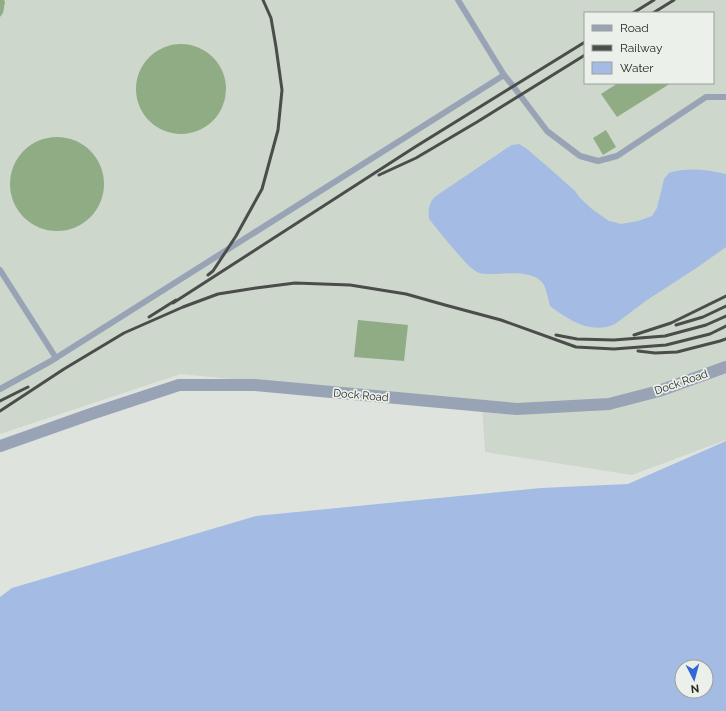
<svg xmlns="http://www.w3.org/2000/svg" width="726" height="711" viewBox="0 0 726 711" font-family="Raleway,sans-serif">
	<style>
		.built { fill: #ced7cb; fill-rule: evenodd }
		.water { fill: #a4bbe4; fill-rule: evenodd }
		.building { fill: #90ac85 }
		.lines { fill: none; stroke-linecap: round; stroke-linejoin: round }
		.service { stroke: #99a3b6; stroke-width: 6 }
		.minor { stroke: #99a3b6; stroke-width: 12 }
		.rail { stroke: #4a4d4a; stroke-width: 3 }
		.labels { text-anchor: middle; stroke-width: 3.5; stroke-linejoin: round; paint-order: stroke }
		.street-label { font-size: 11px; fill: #252725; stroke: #ecf0ea }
	</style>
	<rect width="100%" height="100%" fill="#dfe3dd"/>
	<path class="built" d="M0 0H726V440L632 475 485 452 482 404 181 374 0 434ZM585 13H713V83H585Z"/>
	<g class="water">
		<path d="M519 144 527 149 548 167 575 191 580 198 592 209 609 221 614 222 621 224 638 221 652 216 657 208 664 179 669 173C687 167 708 170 726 174V247L695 269 647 300 615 324C591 335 569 320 550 306 548 299 547 292 544 285 536 271 512 273 498 274 491 274 483 275 477 272 470 268 464 261 459 255 448 243 439 231 429 219 428 210 429 202 436 196L507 148 512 145Z"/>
		<path d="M726 441V711H0V597L12 588 256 516 541 488 628 484ZM682 667H706V691H682Z"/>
	</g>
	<g class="building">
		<path d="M0 0H4L5 2 3 13 0 17Z"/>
		<circle cx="181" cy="89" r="45"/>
		<path d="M618 83H671L617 117 601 94Z"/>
		<path d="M606 130 616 147 603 155 593 138Z"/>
		<circle cx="57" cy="184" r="47"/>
		<path d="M358 320 408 325 404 361 354 357Z"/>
	</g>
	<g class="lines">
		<g class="service">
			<path d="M458 0 504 75 513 86 547 131 580 156 598 161 617 156 706 97H726"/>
			<path d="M0 270 56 358"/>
			<path d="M0 389 51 361 504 75"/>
		</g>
		<path class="minor" d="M0 446 91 414 179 385H255L517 409 609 404 659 391 726 367"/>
		<g class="rail">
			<path d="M633 13 654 0"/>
			<path d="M653 13 674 0"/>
			<path d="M379 175 416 158 477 122 585 55"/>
			<path d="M208 275 213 271 236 236 262 189 278 130 282 90 276 47 271 18 263 0"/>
			<path d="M173 303 415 147 585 42"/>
			<path d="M149 317 176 300"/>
			<path d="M676 325 703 317 726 306"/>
			<path d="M556 335 577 339 614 340 665 336 706 325 726 316"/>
			<path d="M634 335 671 323 726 296"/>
			<path d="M638 351 655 353 677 352 720 341 726 339"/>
			<path d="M0 401 28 387"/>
			<path d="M0 411 64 369 124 333 183 307 218 294 256 288 295 283 350 285 406 294 445 305 501 320 576 347 614 349 666 345 710 334 726 326"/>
		</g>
	</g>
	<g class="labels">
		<g class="street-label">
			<text transform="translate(681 382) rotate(-19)" y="4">Dock Road</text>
			<text transform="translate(361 395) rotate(5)" y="4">Dock Road</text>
		</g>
	</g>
	<rect x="584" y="12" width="130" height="72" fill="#ecf0ea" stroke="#9ca09b"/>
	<rect x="592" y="25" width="20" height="6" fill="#99a3b6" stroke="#9ca09b"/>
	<text x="620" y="32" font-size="12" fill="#252725">Road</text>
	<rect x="592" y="45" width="20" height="6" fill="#4a4d4a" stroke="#9ca09b"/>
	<text x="620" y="52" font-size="12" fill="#252725">Railway</text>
	<rect x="592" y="62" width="20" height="12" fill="#a4bbe4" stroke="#9ca09b"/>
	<text x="620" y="72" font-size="12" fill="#252725">Water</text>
	<g transform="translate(694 679) rotate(174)"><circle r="19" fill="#ecf0ea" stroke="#9ca09b"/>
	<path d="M0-3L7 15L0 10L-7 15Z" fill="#3168d6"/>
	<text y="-6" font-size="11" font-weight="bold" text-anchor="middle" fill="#252725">N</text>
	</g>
</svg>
